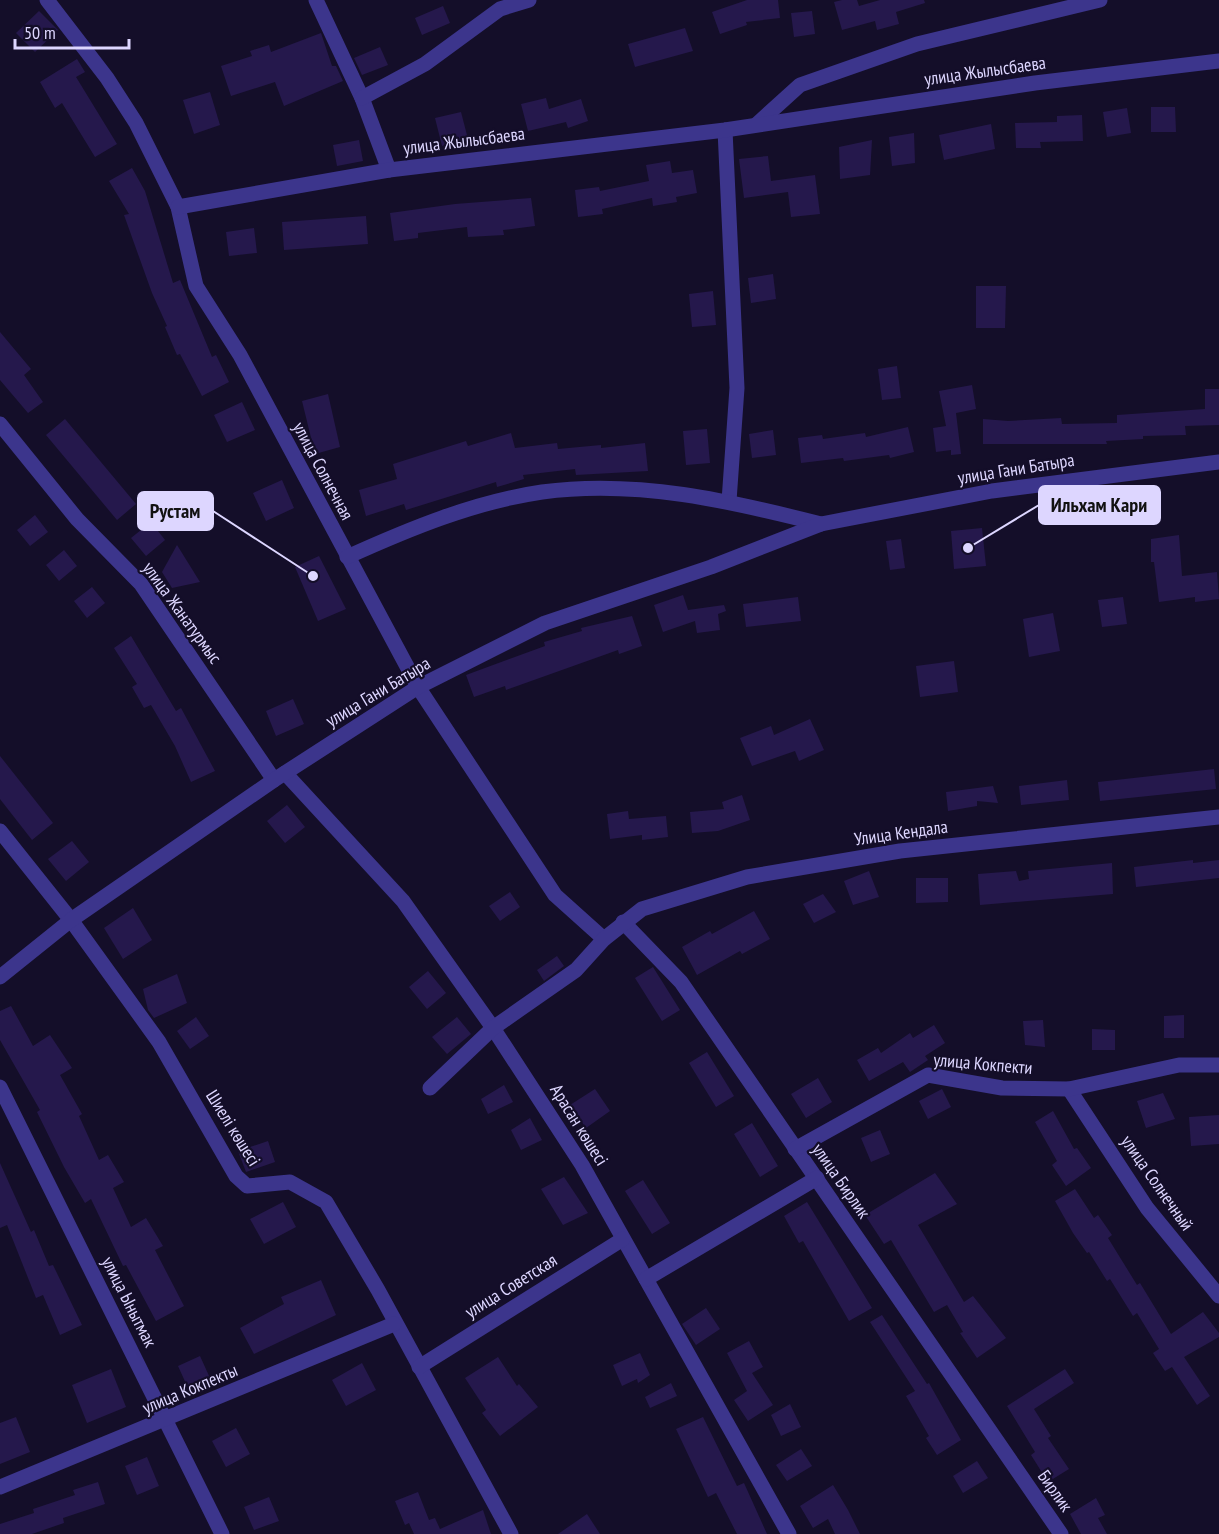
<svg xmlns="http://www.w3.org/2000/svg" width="1219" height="1534" viewBox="0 0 1219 1534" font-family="'PT Sans Narrow',sans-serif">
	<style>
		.building { fill: #25184c }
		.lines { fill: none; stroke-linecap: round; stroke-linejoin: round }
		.minor { stroke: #3c358c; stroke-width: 15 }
		.labels { text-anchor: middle; stroke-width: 4.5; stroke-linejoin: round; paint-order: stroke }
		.street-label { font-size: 18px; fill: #ddd6ff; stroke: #140e29 }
		.leader { fill: none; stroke: #ddd6ff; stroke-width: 2 }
		.callout-dot { fill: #ddd6ff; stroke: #140e29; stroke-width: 2 }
		.callout { fill: #ddd6ff; stroke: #ddd6ff; stroke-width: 2 }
		.callout-label { font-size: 20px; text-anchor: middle; font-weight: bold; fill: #111 }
	</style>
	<rect width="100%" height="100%" fill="#140e29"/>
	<g class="building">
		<path d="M747 0H778L780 18 746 22 747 25 720 34 712 12Z"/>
		<path d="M842 0H857L859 6 880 0H924L925 3 896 12 899 24 877 30 875 21 842 30 834 2Z"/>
		<path d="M443 6 450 23 422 35 415 18Z"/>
		<path d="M39 11 58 30 35 52 16 33Z"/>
		<path d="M812 11 815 34 794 37 791 13Z"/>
		<path d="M685 28 693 51 635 67 628 44Z"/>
		<path d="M321 33 332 66H336L343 81 284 106 275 82 231 96 221 66 252 56 250 51 269 45 271 52Z"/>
		<path d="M380 47 388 65 362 75 354 58Z"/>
		<path d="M77 59 85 72 76 77 117 144 95 157 62 103 55 108 40 82Z"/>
		<path d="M210 92 220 125 194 134 183 100Z"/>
		<path d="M546 98 549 109 581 99 588 121 568 128 566 122 528 131 521 104Z"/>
		<path d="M1151 107H1175L1176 132H1151Z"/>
		<path d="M1127 108 1131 133 1107 137 1103 112Z"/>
		<path d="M461 112 468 139 442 146 435 118Z"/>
		<path d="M1082 115 1083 141 1040 142 1041 148H1016L1015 123 1057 122V116Z"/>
		<path d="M991 124 995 149 944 160 939 135Z"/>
		<path d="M914 133 915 163 892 166 889 137Z"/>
		<path d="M359 140 363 161 337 166 333 145Z"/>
		<path d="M872 140 870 175 840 179 839 147Z"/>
		<path d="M768 156 771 181 815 175 820 214 791 217 788 192 744 198 739 159Z"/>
		<path d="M670 161 672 173 693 170 697 193 676 197 677 202 653 206 652 198 602 209 603 214 578 217 575 190 599 187 600 191 649 181 646 165Z"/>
		<path d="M132 168 145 191 173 283 180 280 212 357 216 355 229 382 202 396 180 354 177 355 165 327 167 326 152 293 124 215 129 214 109 181Z"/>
		<path d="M531 198 535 226 503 230 504 235 468 237 467 227 418 233V238L394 241 390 213 455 204Z"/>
		<path d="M366 216 368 244 284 250 282 222Z"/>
		<path d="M254 228 257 253 229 256 226 232Z"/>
		<path d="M773 274 776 299 751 303 748 278Z"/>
		<path d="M976 286H1006L1005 328H976Z"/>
		<path d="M713 291 716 325 692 327 689 294Z"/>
		<path d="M0 332 31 369 24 375 43 402 28 413 0 380Z"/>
		<path d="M897 366 901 398 882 400 878 369Z"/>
		<path d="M972 385 976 409 956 413 961 454 951 455V450L936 452 933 428 946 426 939 391Z"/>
		<path d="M1205 389H1219V425L1185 426 1186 435 1143 436V439L1106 441 1107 444H983V419L1008 421 1061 418 1062 424 1117 423V415L1205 409Z"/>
		<path d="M328 394 340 447 315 454 302 401Z"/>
		<path d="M242 402 255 430 227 442 214 415Z"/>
		<path d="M65 419 136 504 117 520 46 435Z"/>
		<path d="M908 427 914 452 890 458 889 455 844 461 843 458 801 463 798 438 822 435 823 439 865 433 866 437Z"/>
		<path d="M707 429 710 463 686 465 683 431Z"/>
		<path d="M773 430 776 455 752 458 749 434Z"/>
		<path d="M511 433 515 448 557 443 558 449 601 445V448L645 443 648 471 576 475 575 469 523 475 524 479 497 487 496 482 406 510 404 504 366 516 359 490 397 479 393 464 466 441 468 446Z"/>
		<path d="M282 480 294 508 266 521 253 493Z"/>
		<path d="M35 515 48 532 30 546 17 530Z"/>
		<path d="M151 522 165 540 146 556 131 538Z"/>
		<path d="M982 528 986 566 954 569 951 531Z"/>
		<path d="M1179 535 1182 576 1217 572 1219 599 1195 602V597L1159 602 1154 562H1151V539Z"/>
		<path d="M901 539 905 568 890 570 886 541Z"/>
		<path d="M177 545 200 582 172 588 162 572Z"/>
		<path d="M64 550 77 566 59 581 46 565Z"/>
		<path d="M319 556 346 609 318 621 295 567Z"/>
		<path d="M92 587 105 603 87 618 74 601Z"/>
		<path d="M683 595 688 610 724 605 726 611 718 614 720 630 697 633 695 621 663 632 654 605Z"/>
		<path d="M798 597 801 621 746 627 743 604Z"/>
		<path d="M1123 597 1127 624 1102 627 1098 600Z"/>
		<path d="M1053 613 1060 651 1029 657 1023 619Z"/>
		<path d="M632 616 642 646 619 654 618 650 506 690 505 686 474 697 466 675 545 646 544 642 582 631 581 628Z"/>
		<path d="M131 636 176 711 181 708 215 771 191 782 175 746 151 705 144 708 132 687 137 684 114 648Z"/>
		<path d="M954 661 958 692 920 697 916 666Z"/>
		<path d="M293 699 304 724 276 736 266 711Z"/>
		<path d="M810 719 824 750 799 761 795 751 752 766 740 738 771 726 774 735Z"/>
		<path d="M0 756 53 823 32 840 0 799Z"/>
		<path d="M1214 769 1216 789 1100 801 1098 782Z"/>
		<path d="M1067 780 1069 800 1021 805 1019 786Z"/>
		<path d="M993 786 998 803 977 801V806L948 811 946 792Z"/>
		<path d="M742 795 750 820 718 831 692 833 690 812 724 809 722 802Z"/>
		<path d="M287 805 305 827 285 843 267 821Z"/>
		<path d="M628 811 629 819 666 816 668 837 642 840V835L610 839 607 814Z"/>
		<path d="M72 841 89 862 66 881 48 859Z"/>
		<path d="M1193 860V863L1219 860V878L1136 887 1134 867Z"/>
		<path d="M1112 863 1113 894 980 905 978 874 1016 871 1019 881 1029 879 1028 871Z"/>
		<path d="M869 871 879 897 853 905 844 881Z"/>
		<path d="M916 878H948V902L916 903Z"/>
		<path d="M510 892 520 907 500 921 489 906Z"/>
		<path d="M823 894 836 912 814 923 803 904Z"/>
		<path d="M133 908 152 940 123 959 104 928Z"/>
		<path d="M754 911 770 939 742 954 740 951 697 975 682 947 710 931 712 934Z"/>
		<path d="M557 956 564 966 544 981 537 970Z"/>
		<path d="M653 967 680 1010 662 1021 635 978Z"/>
		<path d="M428 971 446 993 427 1009 409 987Z"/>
		<path d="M177 974 187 1003 154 1018 148 1010 143 989Z"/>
		<path d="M11 1006 33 1046 50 1035 72 1068 60 1075 82 1114 79 1116 99 1160 108 1155 124 1182 113 1188 131 1227 146 1218 163 1246 155 1250 184 1306 156 1321 126 1265 123 1266 91 1199 85 1203 64 1167 37 1112 40 1110 0 1040V1011Z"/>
		<path d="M1184 1015V1038H1164V1016Z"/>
		<path d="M196 1017 209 1036 190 1049 177 1031Z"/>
		<path d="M457 1017 471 1034 447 1054 432 1037Z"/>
		<path d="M1043 1020 1045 1047 1025 1045 1023 1021Z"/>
		<path d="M934 1025 945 1043 925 1056 928 1060 910 1072 903 1062 869 1081 857 1060 878 1048 881 1053 910 1033 913 1038Z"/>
		<path d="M1092 1029 1115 1030V1050H1092Z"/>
		<path d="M707 1052 734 1096 716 1107 689 1063Z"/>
		<path d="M818 1078 832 1102 806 1118 791 1094Z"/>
		<path d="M504 1085 513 1102 488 1114 481 1099Z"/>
		<path d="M595 1089 610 1111 586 1128 570 1105Z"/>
		<path d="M942 1089 951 1107 928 1119 919 1101Z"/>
		<path d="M1163 1093 1175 1119 1146 1128 1137 1101Z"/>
		<path d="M1053 1111 1074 1149 1077 1148 1091 1168 1066 1186 1052 1165 1057 1161 1035 1122Z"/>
		<path d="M1219 1115V1144L1191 1146 1189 1117Z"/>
		<path d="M530 1118 542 1140 521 1150 511 1130Z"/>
		<path d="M752 1123 778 1166 760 1177 734 1134Z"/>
		<path d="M880 1130 890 1154 871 1162 861 1138Z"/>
		<path d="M268 1141 275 1162 246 1172 238 1151Z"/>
		<path d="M0 1163 31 1232 34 1230 49 1266 53 1265 82 1325 60 1335 43 1295 36 1298 7 1225 0 1228Z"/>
		<path d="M935 1173 957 1204 918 1225 964 1302 973 1296 1006 1338 977 1358 960 1333 963 1332 947 1305 934 1312 891 1240 884 1244 865 1215Z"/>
		<path d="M564 1177 588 1213 563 1225 541 1189Z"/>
		<path d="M643 1180 670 1223 652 1234 625 1191Z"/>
		<path d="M1075 1189 1094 1218 1098 1215 1112 1235 1108 1238 1137 1285 1140 1283 1171 1334 1203 1312 1219 1333V1337L1184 1357 1210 1396 1197 1405 1172 1367 1165 1371 1153 1353 1159 1349 1137 1313 1133 1316 1110 1279 1107 1281 1089 1252 1087 1253 1073 1233 1055 1201Z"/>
		<path d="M283 1202 296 1227 264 1244 250 1219Z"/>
		<path d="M807 1202 872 1308 849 1321 803 1241 799 1243 784 1216Z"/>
		<path d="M321 1280 336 1315 254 1354 240 1328 284 1304 281 1297Z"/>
		<path d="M706 1308 720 1329 696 1345 682 1324Z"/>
		<path d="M882 1315 927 1384 929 1383 961 1440 937 1455 926 1438 929 1436 906 1396 915 1391 870 1322Z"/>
		<path d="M749 1341 763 1367 752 1373 773 1405 748 1421 734 1400 747 1391 727 1353Z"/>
		<path d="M640 1353 650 1375 638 1383 637 1379 622 1386 613 1365Z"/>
		<path d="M200 1356 210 1378 188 1388 178 1366Z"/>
		<path d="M498 1357 517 1386 519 1384 538 1407 500 1436 482 1413 486 1410 465 1378Z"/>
		<path d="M362 1363 376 1390 346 1406 332 1380Z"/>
		<path d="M111 1369 126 1407 87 1423 72 1385Z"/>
		<path d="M1065 1369 1074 1383 1034 1409 1051 1436 1048 1438 1069 1469 1048 1482 1031 1455 1035 1452 1007 1406Z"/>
		<path d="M671 1383 677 1396 650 1408 645 1397Z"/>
		<path d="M790 1404 801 1427 781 1436 771 1415Z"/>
		<path d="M16 1417 30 1452 0 1464V1423Z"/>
		<path d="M703 1417 737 1486 744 1483 767 1534H737L716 1493 708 1497 676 1429Z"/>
		<path d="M236 1428 250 1454 226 1467 212 1441Z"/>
		<path d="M801 1449 812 1466 787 1481 776 1465Z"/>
		<path d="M147 1457 159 1486 137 1495 125 1466Z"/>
		<path d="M977 1461 988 1478 963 1493 953 1476Z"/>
		<path d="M98 1482 105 1504 63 1518 64 1523 32 1534H0V1524L34 1513 33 1509 75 1495 73 1490Z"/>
		<path d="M833 1485 848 1510 860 1534H835L828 1519 813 1528 800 1506Z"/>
		<path d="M418 1492 429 1520 435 1518 440 1529 483 1510 491 1534H414L409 1523 405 1525 395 1501Z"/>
		<path d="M269 1497 279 1521 254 1530 244 1507Z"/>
		<path d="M1096 1498 1105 1515 1098 1518 1107 1534H1081L1070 1514Z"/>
		<path d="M587 1514 600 1534H558Z"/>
	</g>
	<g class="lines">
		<g class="minor">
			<path d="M47 0 107 78 136 123 178 207 196 286 240 355 418 687 555 895 604 939"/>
			<path d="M316 0 362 98 389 170"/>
			<path d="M362 98 425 64 500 9 529 0"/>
			<path d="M757 124 800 85 917 44 1100 0"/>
			<path d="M725 130 737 388 729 501"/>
			<path d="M178 207 389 170 725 130 1035 83 1219 61"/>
			<path d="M0 424 77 519 141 584 274 780"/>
			<path d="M347 557C409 529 474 502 542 492 637 479 730 501 821 524"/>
			<path d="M285 773 403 901 493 1028 582 1165 789 1534"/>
			<path d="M0 831 71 920 159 1042 236 1176 247 1186 290 1182 326 1202 378 1290 511 1534"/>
			<path d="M623 922 681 982 1061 1534"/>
			<path d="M0 977 71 920 274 780 418 687 545 623 711 567 821 524 992 491 1219 462"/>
			<path d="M0 1087 222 1534"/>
			<path d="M430 1088 493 1028 576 970 604 939 642 909 747 877 900 851 1219 817"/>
			<path d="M1069 1089 1147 1208 1219 1296"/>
			<path d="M795 1149 928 1075 1002 1088 1069 1089 1179 1065H1219"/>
			<path d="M646 1279 817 1178"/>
			<path d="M419 1367 623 1239"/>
			<path d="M0 1487 394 1324"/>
		</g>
	</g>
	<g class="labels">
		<g class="street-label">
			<text transform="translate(985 71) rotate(-8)" y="6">улица Жылысбаева</text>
			<text transform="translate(464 141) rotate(-7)" y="6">улица Жылысбаева</text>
			<text transform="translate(1016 469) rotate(-9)" y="6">улица Гани Батыра</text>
			<text transform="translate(323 471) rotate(62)" y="6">улица Солнечная</text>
			<text transform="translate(182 613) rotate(54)" y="6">улица Жанатурмыс</text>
			<text transform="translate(378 692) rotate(-31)" y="6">улица Гани Батыра</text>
			<text transform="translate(901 833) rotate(-8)" y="6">Улица Кендала</text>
			<text transform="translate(983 1064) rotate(5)" y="6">улица Кокпекти</text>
			<text transform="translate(579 1125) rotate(58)" y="6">Арасан көшесі</text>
			<text transform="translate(233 1128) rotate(58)" y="6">Шиелі көшесі</text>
			<text transform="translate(841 1181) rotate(55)" y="6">улица Бирлик</text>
			<text transform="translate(1157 1183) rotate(55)" y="6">улица Солнечный</text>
			<text transform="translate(511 1286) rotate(-32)" y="6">улица Советская</text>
			<text transform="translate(129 1302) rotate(63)" y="6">улица Ынытмак</text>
			<text transform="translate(190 1389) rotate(-23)" y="6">улица Кокпекты</text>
			<text transform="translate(1055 1491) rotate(55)" y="6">Бирлик</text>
		</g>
	</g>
	<path class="leader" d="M968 548L1039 505M313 576L213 511"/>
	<g class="callout-dot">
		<circle cx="968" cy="548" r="6"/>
		<circle cx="313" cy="576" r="6"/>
	</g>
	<g class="callout">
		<rect x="1039" y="486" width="121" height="38" rx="6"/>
		<rect x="138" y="492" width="75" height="38" rx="6"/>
	</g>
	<g class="callout-label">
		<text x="1099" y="512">Ильхам Кари</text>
		<text x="175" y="518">Рустам</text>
	</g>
	<path d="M15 39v9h114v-9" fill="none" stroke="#ddd6ff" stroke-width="3"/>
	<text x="24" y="39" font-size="18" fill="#ddd6ff" stroke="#140e29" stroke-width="4.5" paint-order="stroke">50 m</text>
</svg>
